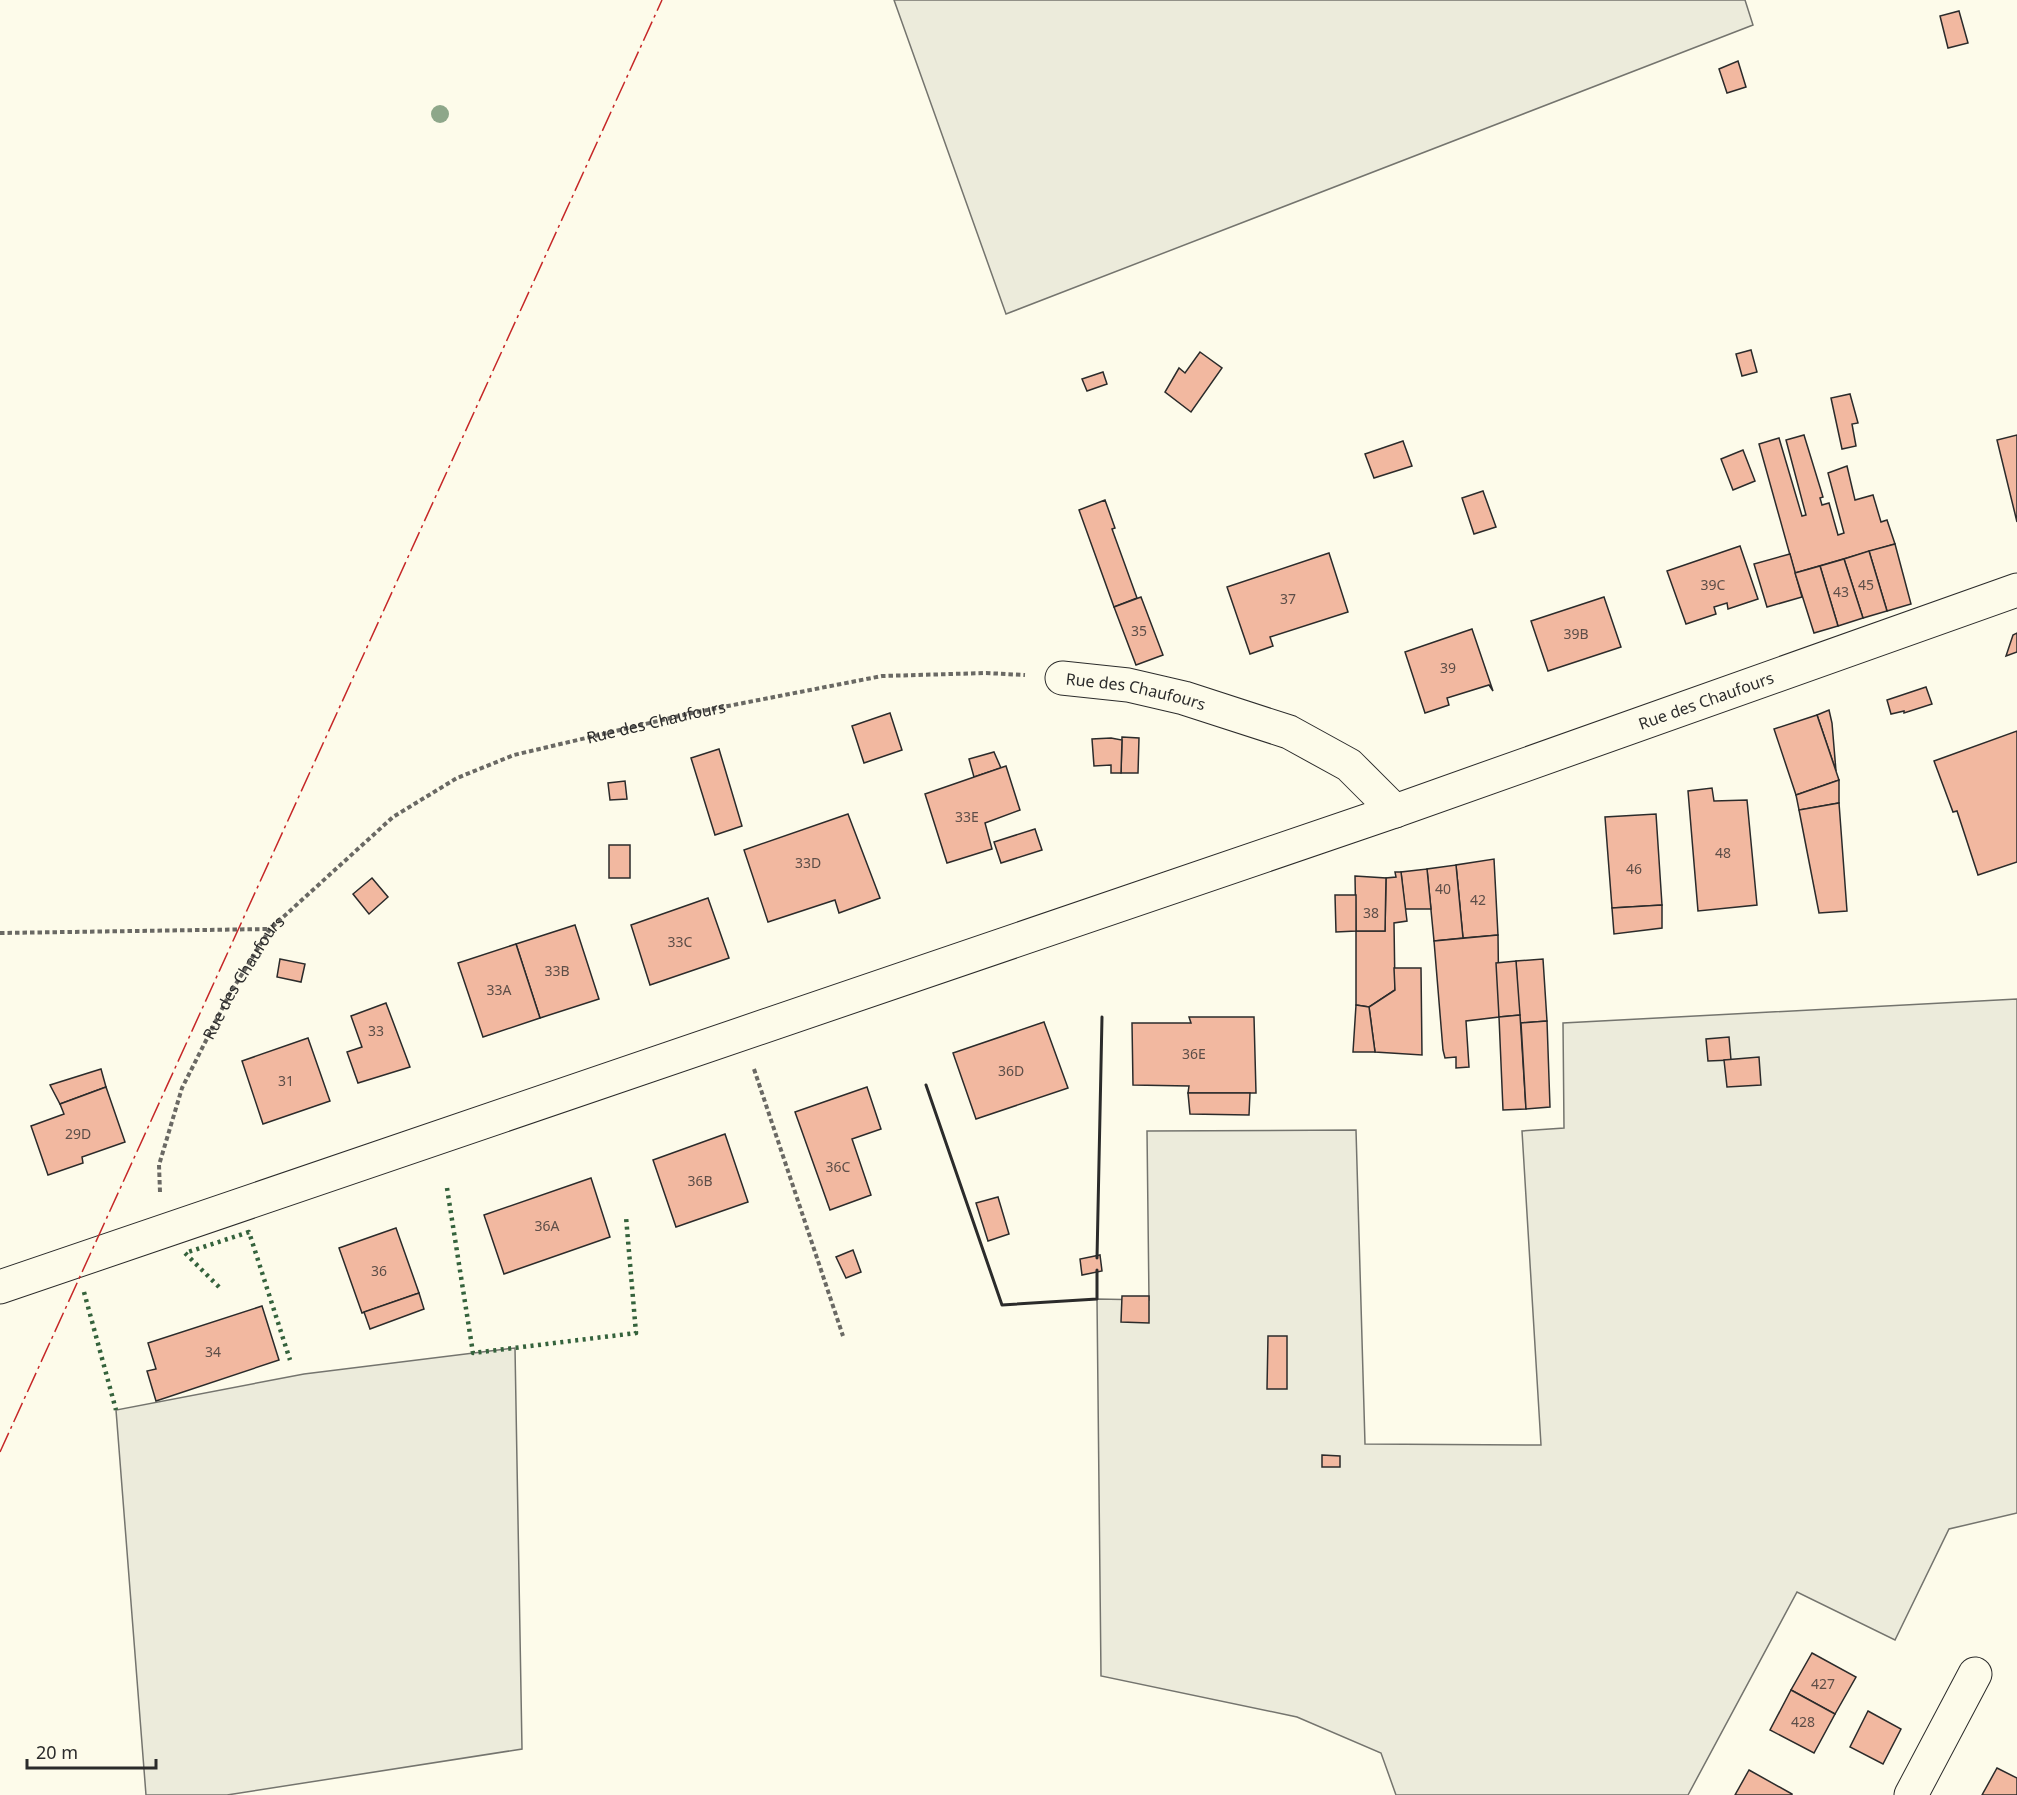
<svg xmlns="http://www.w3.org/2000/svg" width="2017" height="1795" viewBox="0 0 2017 1795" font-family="'Noto Sans',sans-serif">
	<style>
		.green { fill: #ecebdb; stroke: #74746e; stroke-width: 1.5 }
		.building { fill: #f2b8a0; stroke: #2b2b2b; stroke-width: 1.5 }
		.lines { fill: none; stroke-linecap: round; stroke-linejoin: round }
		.minor-casing { stroke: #2b2b2b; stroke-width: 35 }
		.path { stroke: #6a6964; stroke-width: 4; stroke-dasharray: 4.5 3; stroke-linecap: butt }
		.minor { stroke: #fdfbea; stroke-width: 33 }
		.hedge { stroke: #34623c; stroke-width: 4.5; stroke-dasharray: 3 4.5; stroke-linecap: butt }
		.wall { stroke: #2b2b2b; stroke-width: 3 }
		.power { stroke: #c62828; stroke-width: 1.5; stroke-dasharray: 21 4.5 3 4.5; stroke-linecap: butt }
		.tree { fill: #8ea78a }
		.labels { text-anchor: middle; stroke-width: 4.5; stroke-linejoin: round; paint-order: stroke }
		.number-label { font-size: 14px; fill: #5d4e48 }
		.street-label { font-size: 16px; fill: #2b2b2b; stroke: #fdfbea }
	</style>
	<rect width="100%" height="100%" fill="#fdfbea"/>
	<g class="green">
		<path d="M894 0H1745L1753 25 1006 314Z"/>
		<path d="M2017 999V1513L1949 1529 1895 1640 1797 1592 1688 1795H1396L1381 1753 1297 1717 1101 1676 1097 1299 1149 1300 1147 1131 1356 1130 1365 1444 1541 1445 1522 1131 1564 1128 1563 1023Z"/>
		<path d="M515 1348 522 1749 227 1795H146L116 1410 304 1374Z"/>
	</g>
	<g class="building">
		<path d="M1959 11 1968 43 1948 48 1940 16Z"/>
		<path d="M1738 61 1746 87 1727 93 1719 69Z"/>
		<path d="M1751 350 1757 372 1742 376 1736 354Z"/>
		<path d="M1200 352 1222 368 1191 412 1165 392 1179 368 1185 373Z"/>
		<path d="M1103 372 1107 384 1087 391 1082 379Z"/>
		<path d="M1850 394 1858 423 1852 424 1856 446 1842 449 1831 398Z"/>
		<path d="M1804 435 1823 497 1820 498 1822 505 1829 503 1838 535 1844 533 1828 473 1847 466 1855 500 1873 495 1881 522 1887 520 1895 544 1795 573 1759 444 1779 438 1802 516 1806 515 1786 440Z"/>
		<path d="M2017 435V522L1997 440Z"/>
		<path d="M1403 441 1412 466 1374 478 1365 454Z"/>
		<path d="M1743 450 1755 481 1733 490 1721 459Z"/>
		<path d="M1483 491 1496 527 1474 534 1462 498Z"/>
		<path d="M1105 500 1115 528 1112 529 1137 598 1114 607 1079 510Z"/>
		<path d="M1895 544 1911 604 1887 611 1869 551Z"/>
		<path d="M1740 546 1758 599 1728 609 1727 603 1714 607 1716 614 1686 624 1667 571Z"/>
		<path d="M1869 551 1887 611 1863 618 1844 559Z"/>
		<path d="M1329 553 1348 612 1270 637 1273 646 1250 654 1227 587Z"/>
		<path d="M1790 554 1802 597 1767 607 1754 564Z"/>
		<path d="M1844 559 1863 618 1838 626 1820 566Z"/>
		<path d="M1820 566 1838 626 1814 633 1795 573Z"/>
		<path d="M1141 597 1163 655 1136 665 1114 607Z"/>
		<path d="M1604 597 1621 647 1548 671 1531 621Z"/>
		<path d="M1472 629 1493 691 1489 685 1447 698 1449 705 1425 713 1405 652Z"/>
		<path d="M2017 633V652L2006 656 2013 635Z"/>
		<path d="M1926 687 1932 704 1904 713V711L1891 714 1887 700Z"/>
		<path d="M1829 710 1832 723 1836 771 1817 715Z"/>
		<path d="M890 713 902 750 864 763 852 726Z"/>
		<path d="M1817 715 1839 780 1796 795 1774 729Z"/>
		<path d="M2017 731V862L1978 875 1957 811 1953 812 1934 761Z"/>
		<path d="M1122 737 1139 738 1138 773H1121Z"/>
		<path d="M1111 738 1122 740 1121 773H1111V765L1094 766 1092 739Z"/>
		<path d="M719 749 742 826 715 835 691 758Z"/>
		<path d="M994 752 1001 768 974 777 969 759Z"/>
		<path d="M1006 766 1020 810 985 823 992 849 947 863 925 794Z"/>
		<path d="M1839 780V803L1799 810 1796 795Z"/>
		<path d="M625 781 627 799 610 800 608 783Z"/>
		<path d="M1712 788 1714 801 1747 800 1757 905 1698 911 1688 791Z"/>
		<path d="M1839 803 1847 911 1819 913 1799 810Z"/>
		<path d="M848 814 880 898 839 913 835 900 768 922 744 850Z"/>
		<path d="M1656 814 1662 905 1612 908 1605 817Z"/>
		<path d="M1035 829 1042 850 1001 863 994 842Z"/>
		<rect x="609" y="845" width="21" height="33"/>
		<path d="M1494 859 1498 935 1463 938 1456 865Z"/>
		<path d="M1456 865 1463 938 1434 941 1427 869Z"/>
		<path d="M1427 869 1431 909H1405L1401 872Z"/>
		<path d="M1395 872H1401L1407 921 1394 923 1395 990 1369 1007 1356 1005V931H1385L1386 878 1396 877Z"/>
		<path d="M1355 876 1386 878 1385 931H1356Z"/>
		<path d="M372 878 388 897 369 914 353 894Z"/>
		<path d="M1335 895H1356V931L1336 932Z"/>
		<path d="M708 898 729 958 650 985 631 925Z"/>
		<path d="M1662 905V928L1614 934 1612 908Z"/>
		<path d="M575 925 599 999 540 1018 516 944Z"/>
		<path d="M1498 935 1499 1017 1466 1021 1469 1067 1456 1068V1057L1445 1058 1443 1050 1434 941Z"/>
		<path d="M516 944 540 1018 483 1037 458 963Z"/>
		<path d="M280 959 305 964 301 982 277 977Z"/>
		<path d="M1543 959 1547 1021 1519 1023 1516 961Z"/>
		<path d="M1516 961 1520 1015 1499 1017 1496 963Z"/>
		<path d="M1394 968H1421L1422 1055 1375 1052 1369 1007 1395 990Z"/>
		<path d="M386 1003 410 1067 358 1083 347 1052 362 1047 351 1016Z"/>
		<path d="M1356 1005 1369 1007 1375 1052H1353Z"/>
		<path d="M1520 1015 1526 1109 1503 1110 1499 1017Z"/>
		<path d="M1189 1017H1254L1256 1093H1188L1189 1086 1133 1085 1132 1023H1191Z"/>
		<path d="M1547 1021 1550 1107 1526 1109 1521 1023Z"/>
		<path d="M1044 1022 1068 1088 976 1119 953 1053Z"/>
		<path d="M1729 1037 1731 1060 1708 1061 1706 1039Z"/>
		<path d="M308 1038 330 1101 263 1124 242 1061Z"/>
		<path d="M1759 1057 1761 1085 1727 1087 1724 1060Z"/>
		<path d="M101 1069 106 1087 60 1104 50 1085Z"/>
		<path d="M106 1087 125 1142 82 1157 83 1163 48 1175 31 1126 64 1114 60 1104Z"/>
		<path d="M867 1087 881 1129 852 1139 871 1195 830 1210 795 1112Z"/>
		<path d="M1188 1093H1250L1249 1115 1190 1114Z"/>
		<path d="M725 1134 748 1202 676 1227 653 1160Z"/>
		<path d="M591 1178 610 1237 504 1274 484 1215Z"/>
		<path d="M998 1197 1009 1234 988 1241 976 1203Z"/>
		<path d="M396 1228 419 1293 362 1313 339 1248Z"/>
		<path d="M853 1250 861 1272 846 1278 836 1257Z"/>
		<path d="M1100 1255 1102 1271 1082 1275 1080 1259Z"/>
		<path d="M419 1293 424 1309 370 1329 364 1312Z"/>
		<path d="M1122 1296H1149V1323L1121 1322Z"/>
		<path d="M262 1306 279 1360 156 1401 147 1371 156 1369 148 1343Z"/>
		<path d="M1268 1336H1287V1389H1267Z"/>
		<path d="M1322 1455 1340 1456V1467H1322Z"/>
		<path d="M1812 1653 1856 1677 1835 1714 1791 1690Z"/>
		<path d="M1791 1690 1835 1714 1814 1753 1770 1730Z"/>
		<path d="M1868 1711 1901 1729 1883 1764 1850 1747Z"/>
		<path d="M1997 1768 2017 1778V1795H1982Z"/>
		<path d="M1749 1770 1792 1794V1795H1735Z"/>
	</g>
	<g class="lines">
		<defs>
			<g id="minor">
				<path id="s2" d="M1062 678 1128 685 1184 698 1289 732 1349 765 1395 811"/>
				<path id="s3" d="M0 1287 1395 811 2017 590"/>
				<path d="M1911 1795 1975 1674"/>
			</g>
		</defs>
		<use href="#minor" class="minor-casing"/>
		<g class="path">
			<path d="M0 933 269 929"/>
			<path d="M754 1069 843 1336"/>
			<path id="s1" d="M160 1192 159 1165 182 1088 229 995 270 929 393 817 457 778 514 755 692 713 882 676 986 673 1025 675"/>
		</g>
		<use href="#minor" class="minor"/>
		<g class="hedge">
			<path d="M447 1188 473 1353 636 1333 626 1217"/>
			<path d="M219 1287 185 1253 249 1232 290 1360"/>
			<path d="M84 1292 116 1410"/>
		</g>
		<g class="wall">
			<path d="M926 1085 1002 1305 1097 1299V1270"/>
			<path d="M1097 1258 1102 1017"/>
		</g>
		<path class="power" d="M0 1452 662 0"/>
	</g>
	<circle class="tree" cx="440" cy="114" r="9"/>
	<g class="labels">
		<g class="number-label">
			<text x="1713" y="590">39C</text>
			<text x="1866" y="590">45</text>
			<text x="1841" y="597">43</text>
			<text x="1288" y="604">37</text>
			<text x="1139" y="636">35</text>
			<text x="1576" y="639">39B</text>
			<text x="1448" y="673">39</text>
			<text x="967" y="822">33E</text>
			<text x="1723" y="858">48</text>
			<text x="808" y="868">33D</text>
			<text x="1634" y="874">46</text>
			<text x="1443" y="894">40</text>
			<text x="1478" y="905">42</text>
			<text x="1371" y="918">38</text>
			<text x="680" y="947">33C</text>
			<text x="557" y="976">33B</text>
			<text x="499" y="995">33A</text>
			<text x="376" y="1036">33</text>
			<text x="1194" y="1059">36E</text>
			<text x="1011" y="1076">36D</text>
			<text x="286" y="1086">31</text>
			<text x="78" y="1139">29D</text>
			<text x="838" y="1172">36C</text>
			<text x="700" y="1186">36B</text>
			<text x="547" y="1231">36A</text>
			<text x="379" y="1276">36</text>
			<text x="213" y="1357">34</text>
			<text x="1823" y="1689">427</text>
			<text x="1803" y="1727">428</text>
		</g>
		<g class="street-label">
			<text dy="6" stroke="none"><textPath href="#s2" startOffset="75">Rue des Chaufours</textPath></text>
			<text dy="6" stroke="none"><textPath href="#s3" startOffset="1804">Rue des Chaufours</textPath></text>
			<text dy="6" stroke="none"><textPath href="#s1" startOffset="738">Rue des Chaufours</textPath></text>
			<text dy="6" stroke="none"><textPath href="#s1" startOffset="234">Rue des Chaufours</textPath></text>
		</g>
	</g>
	<path d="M27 1759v9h129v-9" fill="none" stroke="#2b2b2b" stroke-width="3"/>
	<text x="36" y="1759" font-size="18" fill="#2b2b2b" stroke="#fdfbea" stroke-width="4.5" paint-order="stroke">20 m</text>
</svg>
